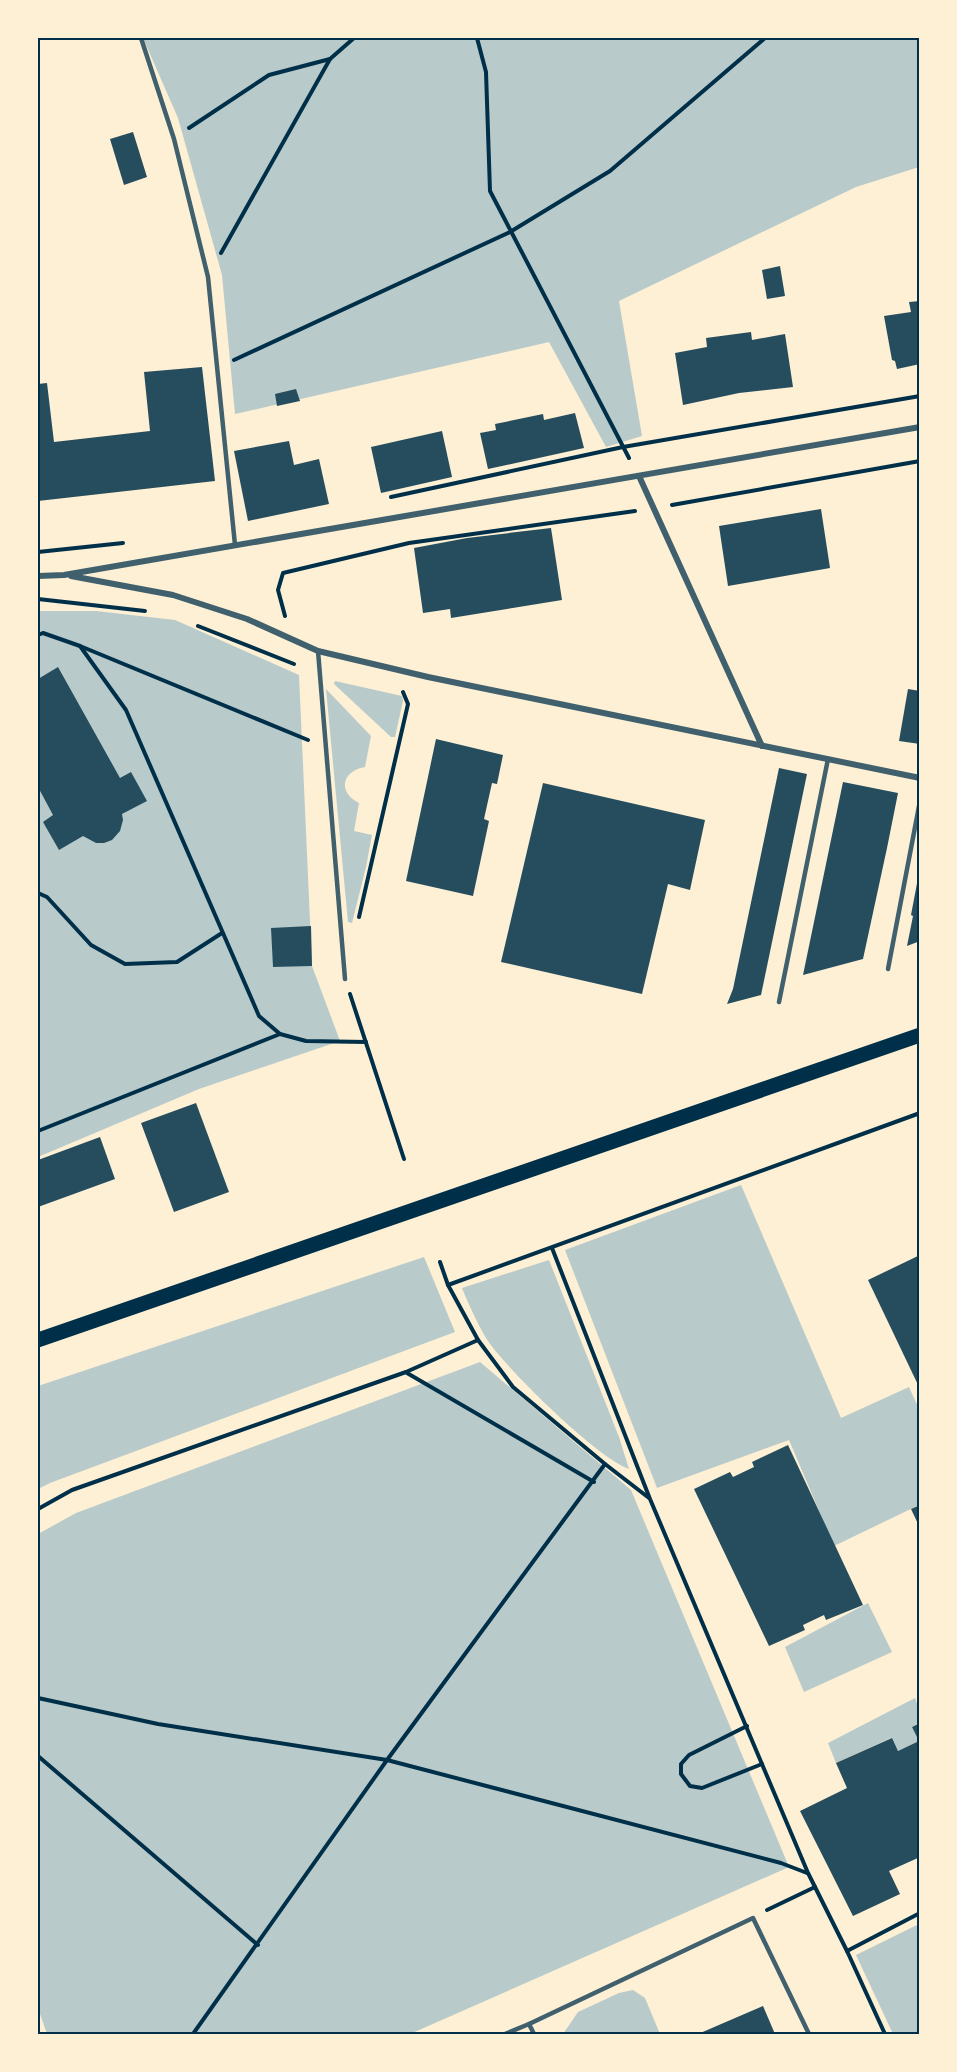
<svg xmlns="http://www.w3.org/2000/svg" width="957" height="2072" viewBox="0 0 957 2072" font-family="'Fira Sans Condensed',sans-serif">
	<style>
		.green { fill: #b9caca }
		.building { fill: #264d5e }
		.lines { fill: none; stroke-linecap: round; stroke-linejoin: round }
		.path { stroke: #003049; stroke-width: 4 }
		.service { stroke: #3f606c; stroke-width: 4.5 }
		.minor { stroke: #3f606c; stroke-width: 6 }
		.primary { stroke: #003049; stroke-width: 15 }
		.neatline { fill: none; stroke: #003049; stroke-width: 2 }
	</style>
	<rect width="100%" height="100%" fill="#fdf0d5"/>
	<g class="green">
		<path d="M143 38H919V167L856 187 619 301 642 436 606 447 549 342 235 414 222 275 178 118Z"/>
		<path d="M38 611H96L175 620 299 675 312 966 340 1041 199 1089 38 1157Z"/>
		<path d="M335 681 402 696 403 701 395 737H391L334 684Z"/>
		<path d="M326 689 371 736 365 767C342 771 337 792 359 803L354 831 372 835 366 867 352 923 348 922Z"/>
		<path d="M741 1185 841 1418 909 1387 919 1409V1505L834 1546 789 1440 657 1488 565 1250Z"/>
		<path d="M424 1257 455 1332 50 1483 38 1489V1386Z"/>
		<path d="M549 1260 619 1437 629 1469C598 1459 505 1368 486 1338 477 1323 469 1305 462 1288Z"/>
		<path d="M480 1362 631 1490 789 1867 410 2034H47L38 2008V1534L76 1513Z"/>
		<path d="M868 1603 892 1652 804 1692 785 1647Z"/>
		<path d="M915 1698 919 1709V1723L912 1727 919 1741 898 1751 891 1738 836 1763 828 1743Z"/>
		<path d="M919 1924V2034H893L856 1955Z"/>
		<path d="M633 1990 645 1998 660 2034H563L578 2012 619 1993Z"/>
	</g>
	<g class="building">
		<path d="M133 132 147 177 124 185 110 139Z"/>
		<path d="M780 266 785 296 767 299 762 270Z"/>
		<path d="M920 301V364L897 369 895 361 892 360 884 316 911 312 909 302Z"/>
		<path d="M751 332 752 340 785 334 793 387 739 393 683 405 675 353 707 347 706 338Z"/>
		<path d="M202 367 215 481 38 501V384L47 383 54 442 150 431 144 372Z"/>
		<path d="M296 389 300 401 277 406 275 394Z"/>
		<path d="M575 413 584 448 488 469 480 433 496 430 495 424 543 414 544 420Z"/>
		<path d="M442 431 452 477 381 493 371 447Z"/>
		<path d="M289 441 294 465 319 459 329 504 248 521 234 451Z"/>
		<path d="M821 509 830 568 728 586 719 526Z"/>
		<path d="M551 528 562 600 451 618 450 609 423 613 414 548 467 538Z"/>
		<path d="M58 667 120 778 131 772 147 801 122 814 123 820 120 831 112 840 104 843H96L83 836 59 850 43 822 53 815 38 787V679Z"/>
		<path d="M908 689 920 691V744L899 741Z"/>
		<path d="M436 739 503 755 497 784 492 783 484 819 489 821 473 896 406 881Z"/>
		<path d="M779 768 807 774 761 995 727 1004 733 989Z"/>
		<path d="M843 782 898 793 887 848 863 959 803 975Z"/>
		<path d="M543 783 705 820 690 890 668 884 642 994 501 962Z"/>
		<path d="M918 878 920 941 907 946 913 916 911 915Z"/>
		<path d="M311 926 312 966 273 967 271 928Z"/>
		<path d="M196 1103 229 1192 174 1212 141 1123Z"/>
		<path d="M100 1137 115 1179 38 1207V1160Z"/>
		<path d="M920 1255V1389L868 1280Z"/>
		<path d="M788 1445 863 1605 826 1620 824 1615 803 1625 805 1630 769 1646 694 1489 730 1472 733 1477 754 1467 752 1462Z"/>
		<path d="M920 1505V1528L911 1509Z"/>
		<path d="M920 1723V1857L889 1871 900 1894 853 1916 800 1811 847 1788 836 1763 892 1738 898 1751 919 1741 912 1727Z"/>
		<path d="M763 2006 775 2034H698Z"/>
	</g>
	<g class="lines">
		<g class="path">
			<path d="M477 38 486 72 490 191 629 458"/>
			<path d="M189 128 269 75 330 59 354 38"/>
			<path d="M221 253 330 59"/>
			<path d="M234 360 510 232 610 171 765 38"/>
			<path d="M391 497 623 447 920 396"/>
			<path d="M672 505 920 461"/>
			<path d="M38 552 123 543"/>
			<path d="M38 599 145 611"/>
			<path d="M285 616 278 590 283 573 409 543 635 511"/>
			<path d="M198 626 294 664"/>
			<path d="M38 635 43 633 80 646 308 740"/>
			<path d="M80 646 126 710 259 1016 280 1034 306 1041 366 1042"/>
			<path d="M38 893 47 897 91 945 125 964 177 962 222 933"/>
			<path d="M359 917 408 704 403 692"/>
			<path d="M350 994 404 1159"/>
			<path d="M38 1131 280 1034"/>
			<path d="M552 1248 650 1499 808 1873 847 1951 885 2034"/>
			<path d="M440 1262 448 1285 478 1340 513 1387 605 1464 649 1498"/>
			<path d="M448 1285 920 1113"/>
			<path d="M407 1373 594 1482"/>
			<path d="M38 1509 72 1490 406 1372 478 1340"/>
			<path d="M38 1698 158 1724 387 1760 781 1863 807 1873"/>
			<path d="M747 1726 689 1755 681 1764V1774L690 1786 702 1788 762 1764"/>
			<path d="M38 1756 258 1945"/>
			<path d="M767 1910 815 1887"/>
			<path d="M847 1951 920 1913"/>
			<path d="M193 2034 387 1760 605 1464"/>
		</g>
		<g class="service">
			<path d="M141 38 174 139 208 277 235 545"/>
			<path d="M318 651 345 979"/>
			<path d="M888 969 920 801"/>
			<path d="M779 1002 828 759"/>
			<path d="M529 2024 753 1918 809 2034"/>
			<path d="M505 2034 529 2024 534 2034"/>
		</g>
		<g class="minor">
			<path d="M639 476 762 746"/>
			<path d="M38 576 64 575 920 427"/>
			<path d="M71 576 173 595 247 619 318 651 428 677 920 778"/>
		</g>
		<path class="primary" d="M38 1340 920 1035"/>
	</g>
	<rect width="957" height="2072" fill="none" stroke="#fdf0d5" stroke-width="78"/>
	<rect x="39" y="39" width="879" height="1994" class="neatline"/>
</svg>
